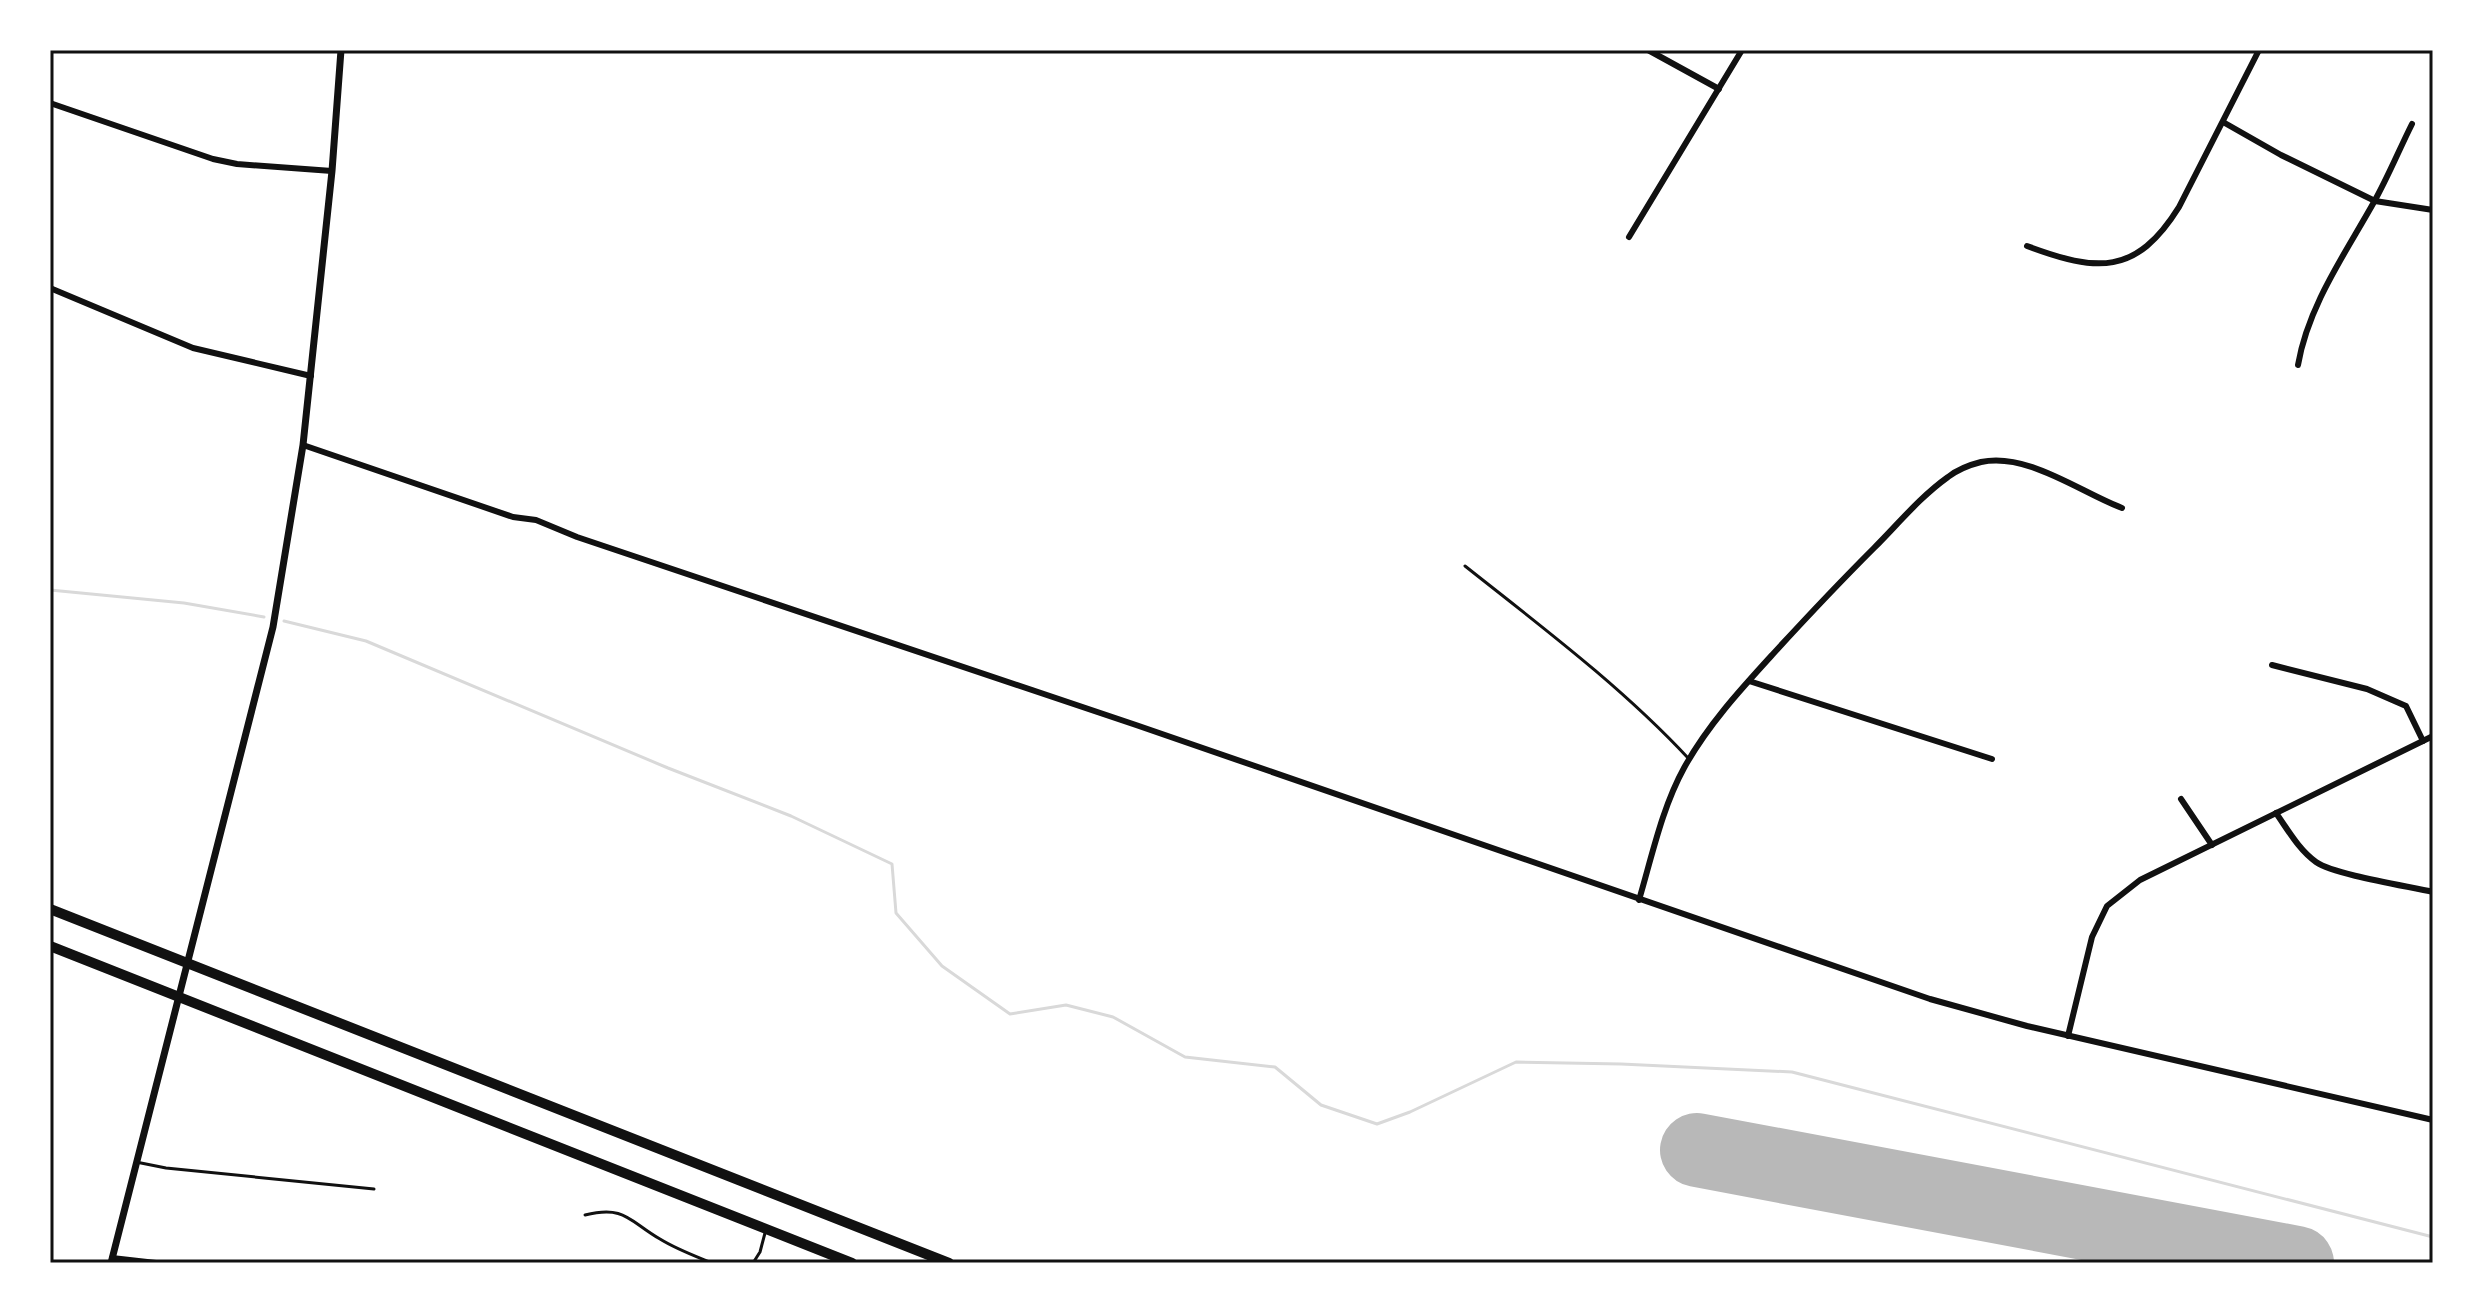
<svg xmlns="http://www.w3.org/2000/svg" width="2483" height="1313" viewBox="0 0 2483 1313" font-family="Commissioner,sans-serif">
	<style>
		.lines { fill: none; stroke-linecap: round; stroke-linejoin: round }
		.stream { stroke: #d9d9d9; stroke-width: 3 }
		.runway { stroke: #b8b8b8; stroke-width: 74 }
		.service { stroke: #111; stroke-width: 3 }
		.minor { stroke: #111; stroke-width: 6 }
		.tertiary { stroke: #111; stroke-width: 7 }
		.trunk { stroke: #111; stroke-width: 10 }
		.neatline { fill: none; stroke: #111; stroke-width: 3 }
	</style>
	<rect width="100%" height="100%" fill="#fff"/>
	<g class="lines">
		<g class="stream">
			<path d="M50 590 184 603 264 617"/>
			<path d="M284 621 366 641 668 768 791 816 892 864 896 913 942 966 1010 1014 1066 1005 1113 1017 1185 1057 1275 1067 1321 1105 1377 1124 1410 1112 1516 1062 1621 1064 1792 1072 2433 1237"/>
		</g>
		<path class="runway" d="M1697 1150 2297 1263"/>
		<g class="service">
			<path d="M1465 566C1542 627 1622 687 1689 759"/>
			<path d="M136 1162 166 1168 374 1189"/>
			<path d="M585 1215C625 1205 629 1221 660 1239 676 1249 695 1256 712 1263"/>
			<path d="M753 1263 760 1252 765 1233"/>
		</g>
		<g class="minor">
			<path d="M1648 50 1719 89"/>
			<path d="M50 103 213 159 237 164 332 171"/>
			<path d="M2223 122 2281 155 2375 201 2433 210"/>
			<path d="M1629 237 1742 50"/>
			<path d="M2027 246C2097 272 2136 276 2179 207L2259 50"/>
			<path d="M50 288 193 348 311 376"/>
			<path d="M2298 365C2308 306 2345 254 2374 202 2388 177 2399 150 2412 124"/>
			<path d="M303 445 513 517 536 520 577 537 1136 725 1930 999 2027 1026 2433 1120"/>
			<path d="M2272 665 2367 689 2406 706 2423 741"/>
			<path d="M1749 681 1992 759"/>
			<path d="M2181 799 2212 845"/>
			<path d="M2276 813C2288 830 2299 850 2316 862 2335 875 2407 886 2433 892"/>
			<path d="M1639 900C1652 856 1662 808 1684 768 1707 726 1741 689 1773 654 1806 618 1839 583 1874 548 1898 524 1920 497 1948 477 1957 470 1969 465 1981 462 2027 452 2080 492 2122 508"/>
			<path d="M2068 1036 2092 937 2107 906 2140 880 2433 736"/>
			<path d="M112 1258 156 1263"/>
		</g>
		<path class="tertiary" d="M111 1263 273 627 303 445 332 171 341 50"/>
		<g class="trunk">
			<path d="M50 909 949 1263"/>
			<path d="M50 946 852 1263"/>
		</g>
	</g>
	<rect width="2483" height="1313" fill="none" stroke="#ffffff" stroke-width="104"/>
	<rect x="52" y="52" width="2379" height="1209" class="neatline"/>
</svg>
